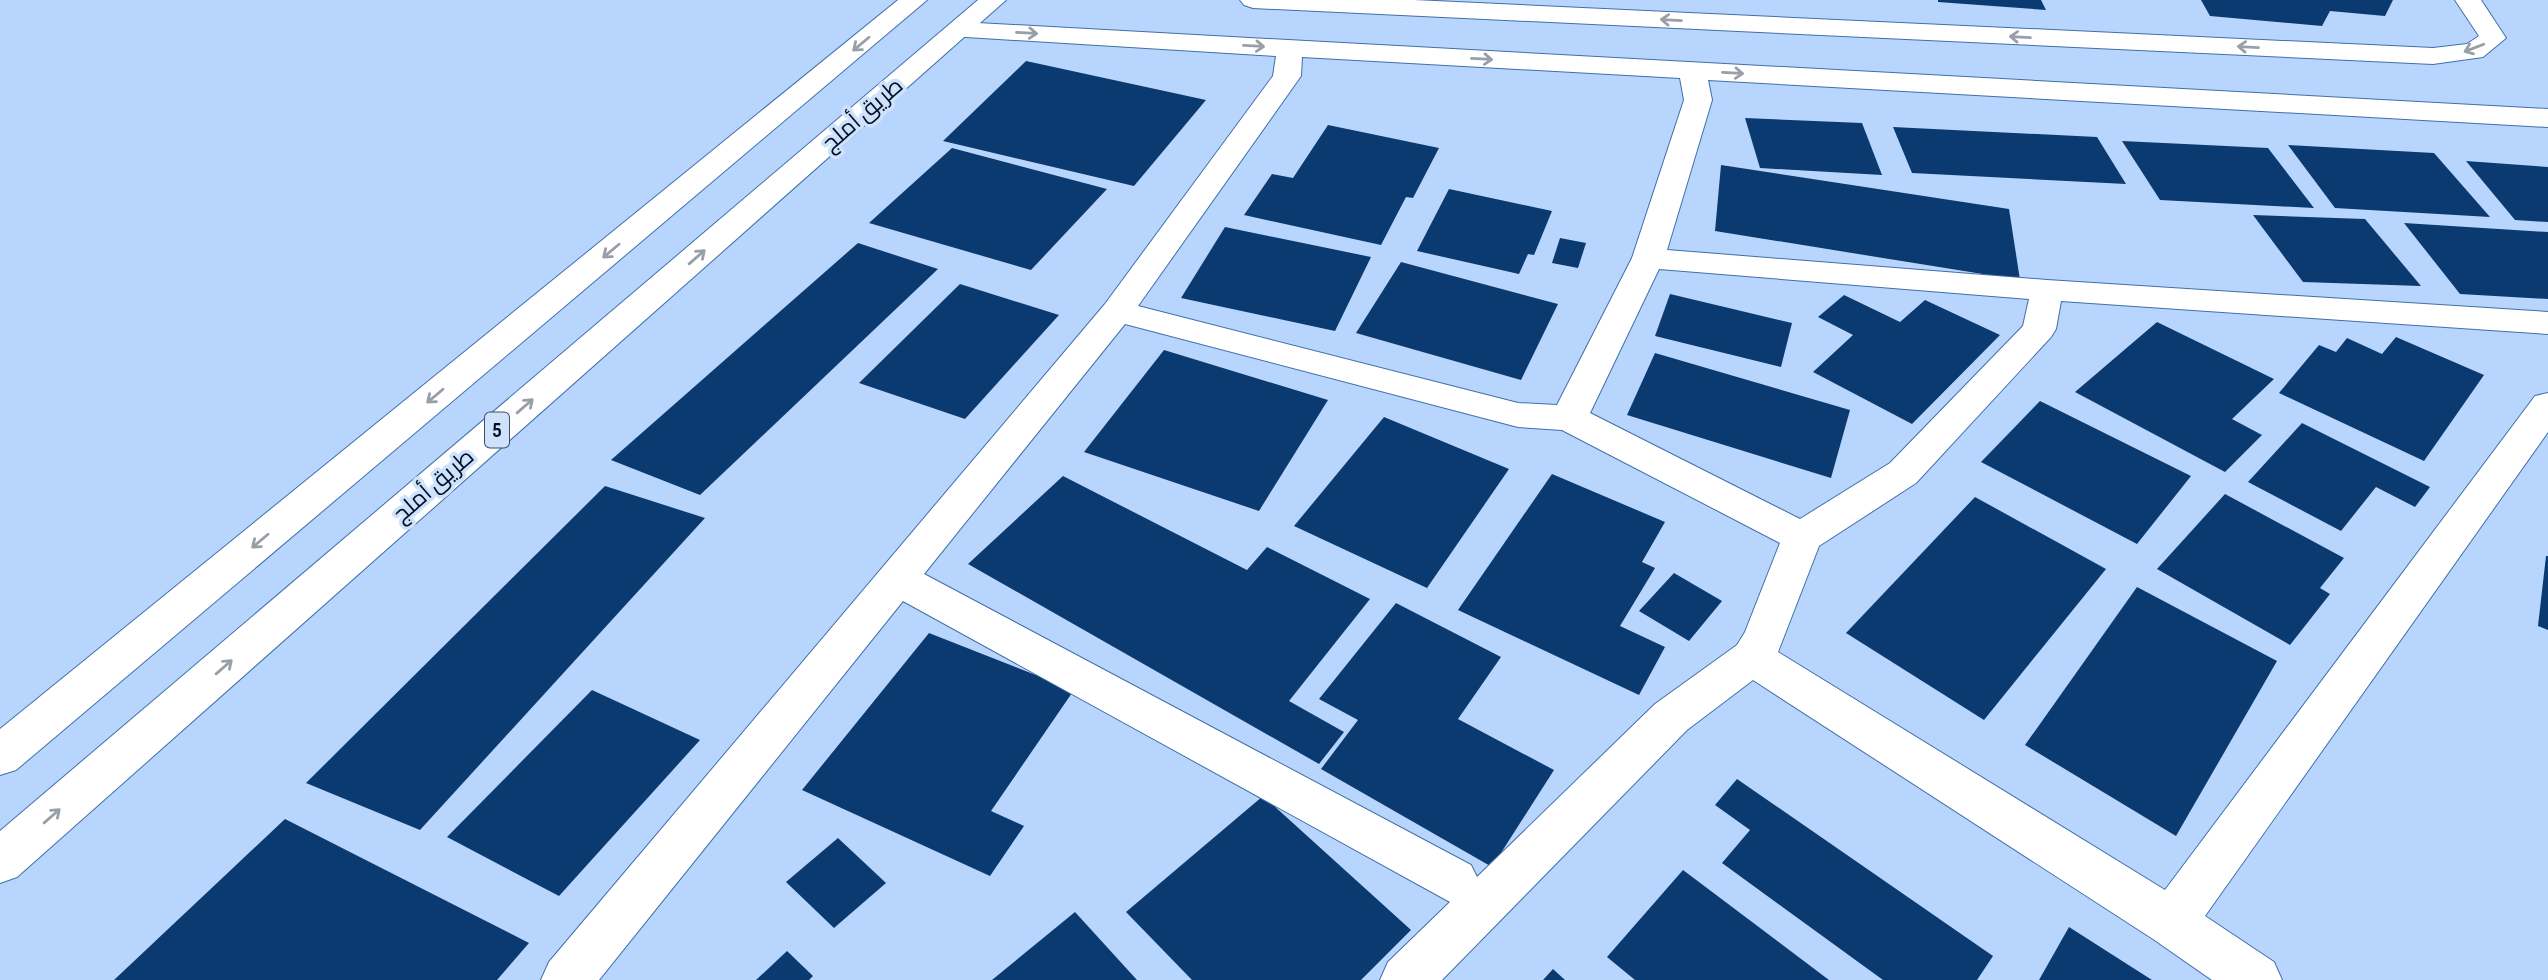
<svg xmlns="http://www.w3.org/2000/svg" width="2548" height="980" viewBox="0 0 2548 980" font-family="'Sofia Sans Condensed',Cairo,sans-serif">
	<style>
		.building { fill: #0b3a70 }
		.lines { fill: none; stroke-linecap: round; stroke-linejoin: round }
		.street-casing { stroke: #416fa9; stroke-width: 2 }
		.highway-casing { stroke: #416fa9; stroke-width: 2 }
		.street { fill: #fff; fill-rule: evenodd }
		.highway { fill: #fff; fill-rule: evenodd }
		.oneway { stroke: #999fa8 }
		.labels { text-anchor: middle; stroke-width: 7; stroke-linejoin: round; paint-order: stroke }
		.shield { fill: #cee2fc; stroke: #3e4e66; stroke-width: 2 }
		.shield-label { font-size: 21px; font-weight: bold; fill: #010f25 }
		.street-label { font-size: 23px; fill: #010f25; stroke: #cee2fc }
	</style>
	<rect width="100%" height="100%" fill="#b8d6fd"/>
	<g class="building">
		<path d="M1938 0H2041L2046 10 1938 2Z"/>
		<path d="M2201 0H2393L2385 16 2330 11 2322 26 2210 16Z"/>
		<path d="M1026 61 1206 100 1134 186 943 141Z"/>
		<path d="M1745 118 1862 123 1882 175 1760 168Z"/>
		<path d="M1328 125 1439 148 1413 198 1406 197 1381 245 1244 215 1272 174 1293 178Z"/>
		<path d="M1893 127 2097 137 2126 184 1912 173Z"/>
		<path d="M2122 141 2268 148 2314 208 2160 200Z"/>
		<path d="M2288 145 2434 153 2490 217 2335 208Z"/>
		<path d="M952 148 1107 189 1031 270 869 223Z"/>
		<path d="M2466 161 2548 167V222L2515 220Z"/>
		<path d="M1721 165 2009 209 2020 280 1715 231Z"/>
		<path d="M1449 189 1552 211 1534 255 1528 254 1519 274 1417 251Z"/>
		<path d="M2253 215 2365 219 2421 286 2303 282Z"/>
		<path d="M2404 223 2548 232V299L2460 294Z"/>
		<path d="M1225 227 1371 257 1335 331 1181 298Z"/>
		<path d="M1560 238 1586 243 1578 268 1552 263Z"/>
		<path d="M858 243 938 269 700 495 611 460Z"/>
		<path d="M1401 262 1558 304 1521 380 1356 333Z"/>
		<path d="M960 284 1059 315 965 419 859 383Z"/>
		<path d="M1670 294 1792 323 1781 367 1655 336Z"/>
		<path d="M1844 295 1900 322 1925 300 2000 335 1912 424 1813 372 1853 335 1818 317Z"/>
		<path d="M2157 322 2274 379 2232 419 2262 435 2225 472 2075 392Z"/>
		<path d="M2396 337 2484 375 2424 461 2279 393 2319 345 2336 352 2347 338 2382 354Z"/>
		<path d="M1164 350 1328 400 1259 511 1084 452Z"/>
		<path d="M1655 353 1850 410 1831 478 1627 415Z"/>
		<path d="M2040 401 2191 476 2137 544 1981 462Z"/>
		<path d="M1384 417 1509 469 1427 588 1294 526Z"/>
		<path d="M2302 423 2430 487 2415 507 2376 487 2341 531 2248 482Z"/>
		<path d="M1552 474 1665 522 1642 562 1655 568 1620 626 1665 647 1639 695 1458 610Z"/>
		<path d="M1063 476 1247 570 1267 547 1370 599 1289 701 1344 732 1319 764 968 564Z"/>
		<path d="M605 486 705 518 420 830 306 783Z"/>
		<path d="M2225 494 2344 558 2320 588 2330 594 2290 645 2157 569Z"/>
		<path d="M1975 497 2106 569 1984 720 1846 633Z"/>
		<path d="M2546 556H2548V630L2538 626Z"/>
		<path d="M1674 573 1722 601 1689 641 1639 611Z"/>
		<path d="M2137 587 2277 661 2176 836 2025 745Z"/>
		<path d="M1396 603 1501 657 1458 719 1554 770 1492 867 1321 769 1358 720 1319 699Z"/>
		<path d="M929 633 1074 690 991 811 1024 826 990 876 802 790Z"/>
		<path d="M592 690 700 740 559 896 447 837Z"/>
		<path d="M1737 779 1993 956 1977 980H1883L1722 863 1750 830 1715 805Z"/>
		<path d="M1263 796 1411 930 1361 980H1192L1126 912Z"/>
		<path d="M285 819 529 943 497 980H114Z"/>
		<path d="M838 838 886 883 834 928 786 882Z"/>
		<path d="M1683 870 1829 980H1635L1607 957Z"/>
		<path d="M1075 912 1137 980H992Z"/>
		<path d="M2069 927 2152 980H2039Z"/>
		<path d="M787 951 813 976 809 980H756Z"/>
		<path d="M1553 969 1565 980H1543Z"/>
	</g>
	<g class="lines">
		<defs>
			<g id="street">
				<path d="M1240 0H1414L2433 48 2467 44 2479 36 2455 0H2481L2506 38 2483 57 2433 64 1253 8 1244 5Z"/>
				<path d="M959 22 2548 109V127L1708 80 1712 100 1667 250 2047 280 2548 312V334L2061 301 2056 329 2051 337 1916 483 1819 546 1778 652 2165 890 2535 396 2548 393V432L2205 916 2274 962 2282 980H2212L2153 939 1753 680 1687 730 1442 980H1380L1388 962 1450 902 903 601 599 980H541L549 962 1105 304 1273 76 1276 56 950 36 946 30 950 24ZM1302 57 1680 78 1684 100 1632 258 1557 405 1518 403 1138 306 1301 76ZM1659 269 2029 299 2023 326 1890 463 1800 519 1590 413ZM1125 324 1518 427 1562 430 1780 543 1745 632 1737 645 1655 704 1477 877 1471 865 924 574Z"/>
			</g>
			<g id="highway">
				<path d="M898 0H927L16 770 0 775V729Z"/>
				<path d="M978 0H1006L17 877 0 883V831Z"/>
			</g>
		</defs>
		<use href="#street" class="street-casing"/>
		<use href="#highway" class="highway-casing"/>
		<use href="#street" class="street"/>
		<use href="#highway" class="highway"/>
	</g>
	<defs><path id="oneway-shaft" d="M-6 0H5M1.5-3L5.5 0L1.5 3" fill="none" stroke-width="1.6" stroke-linecap="round" stroke-linejoin="round" transform="scale(1.75)"/></defs>
	<g class="oneway">
		<use href="#oneway-shaft" transform="translate(1671 20) rotate(-177)"/>
		<use href="#oneway-shaft" transform="translate(1027 33) rotate(3)"/>
		<use href="#oneway-shaft" transform="translate(2020 37) rotate(-177)"/>
		<use href="#oneway-shaft" transform="translate(861 44) rotate(140)"/>
		<use href="#oneway-shaft" transform="translate(1254 46) rotate(3)"/>
		<use href="#oneway-shaft" transform="translate(2248 47) rotate(-177)"/>
		<use href="#oneway-shaft" transform="translate(2474 48) rotate(159)"/>
		<use href="#oneway-shaft" transform="translate(1482 59) rotate(3)"/>
		<use href="#oneway-shaft" transform="translate(1733 73) rotate(3)"/>
		<use href="#oneway-shaft" transform="translate(611 251) rotate(140)"/>
		<use href="#oneway-shaft" transform="translate(697 257) rotate(-41)"/>
		<use href="#oneway-shaft" transform="translate(435 396) rotate(140)"/>
		<use href="#oneway-shaft" transform="translate(525 406) rotate(-41)"/>
		<use href="#oneway-shaft" transform="translate(260 541) rotate(140)"/>
		<use href="#oneway-shaft" transform="translate(224 667) rotate(-41)"/>
		<use href="#oneway-shaft" transform="translate(52 816) rotate(-41)"/>
	</g>
	<g class="labels">
		<rect class="shield" x="485" y="412.5" width="24" height="35" rx="5"/>
		<g class="shield-label">
			<text x="497" y="437">5</text>
		</g>
		<g class="street-label">
			<text transform="translate(862 114) rotate(-41)" y="8">طريق أملج</text>
			<text transform="translate(433 485) rotate(-41)" y="8">طريق أملج</text>
		</g>
	</g>
</svg>
